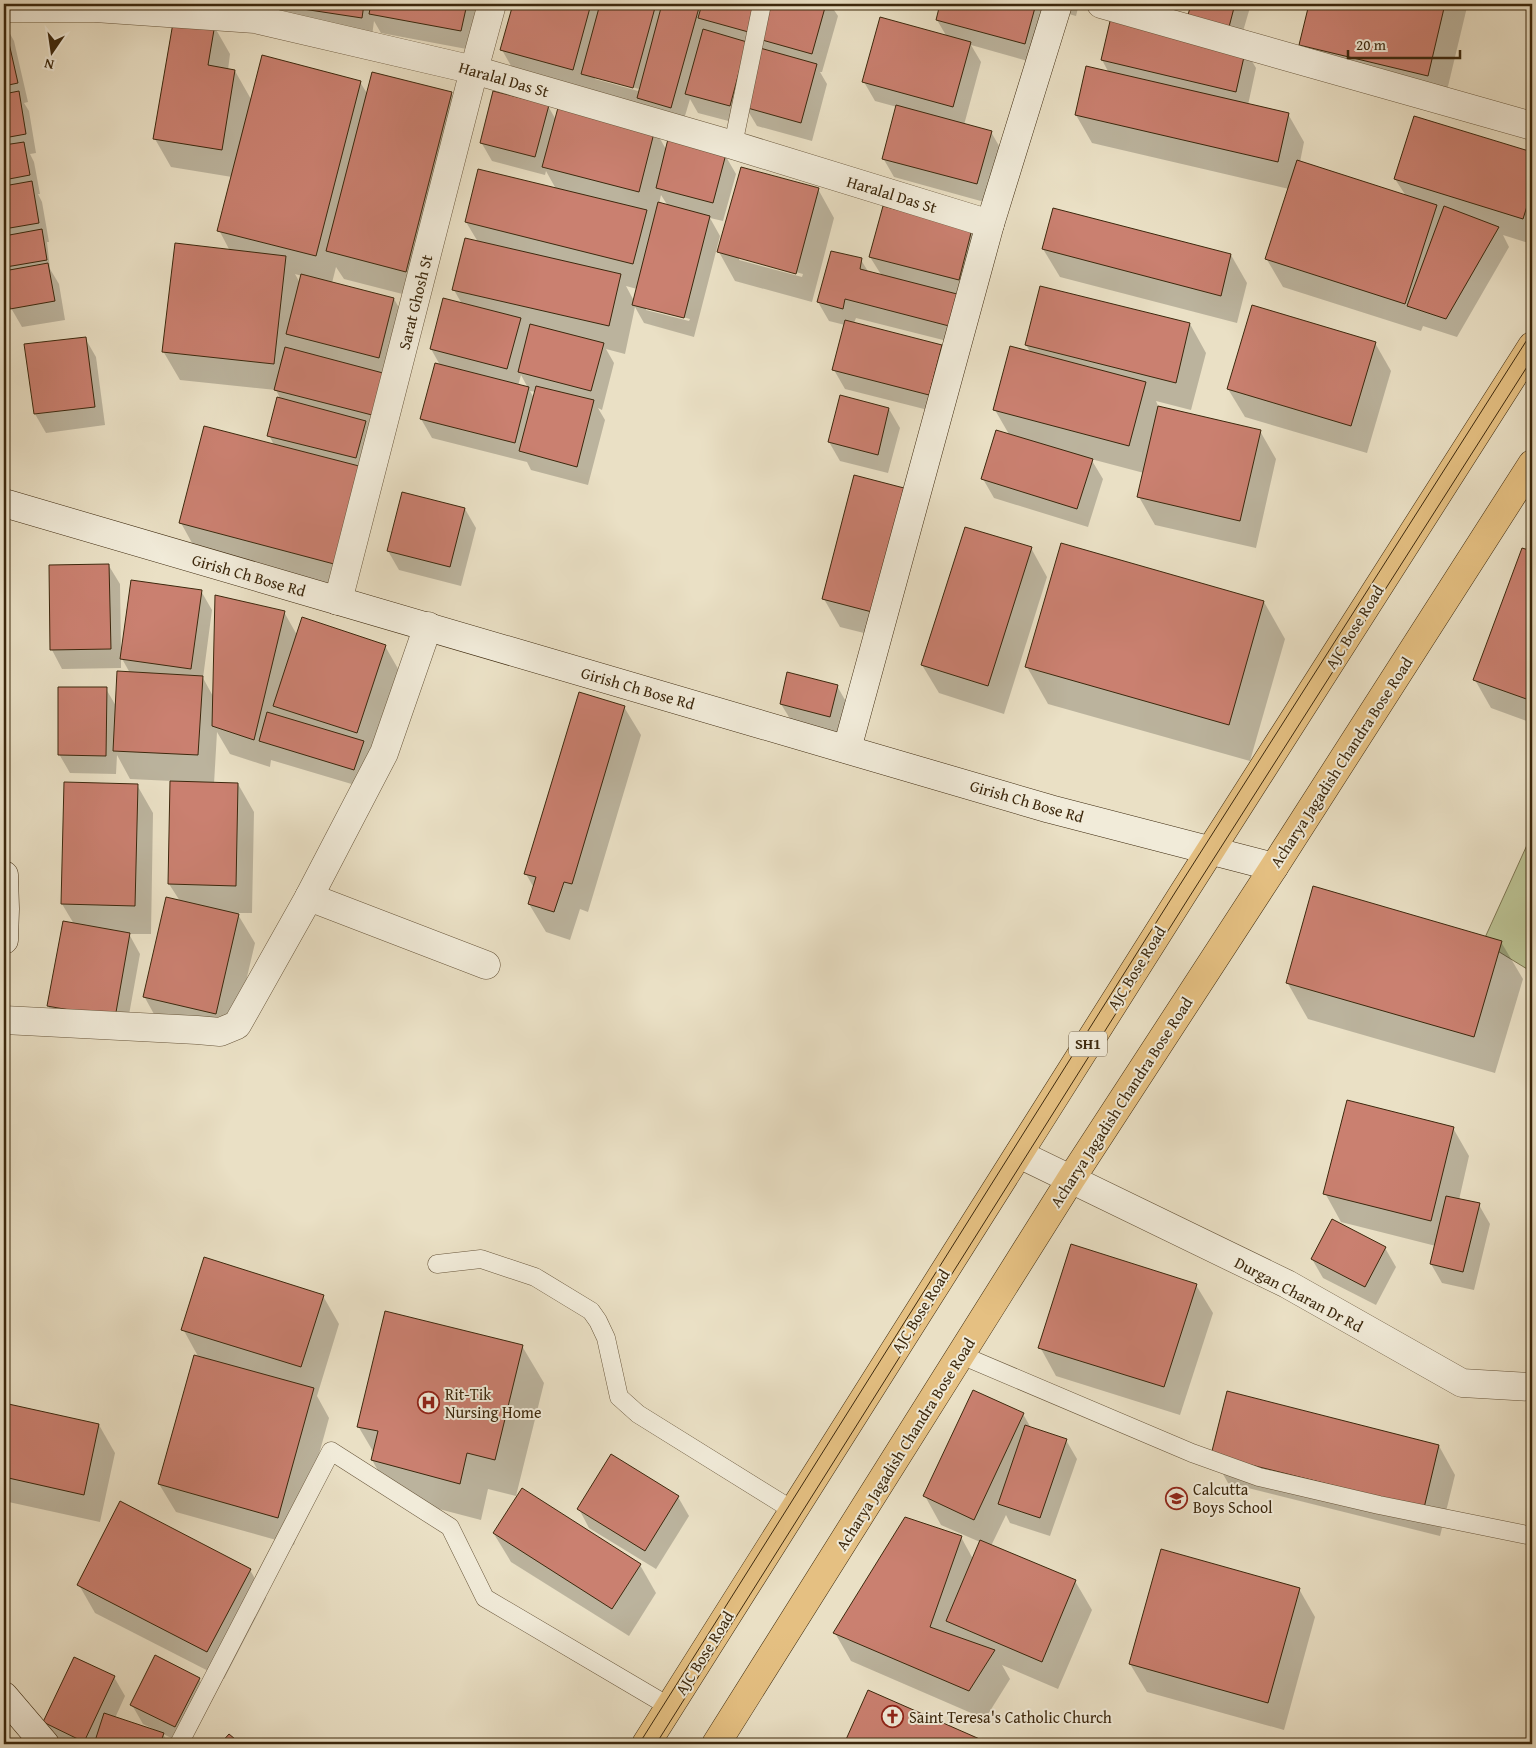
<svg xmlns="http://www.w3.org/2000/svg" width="1536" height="1748" viewBox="0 0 1536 1748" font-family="'Gentium Book Plus',serif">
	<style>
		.green { fill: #bac192; stroke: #7b7450 }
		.shadow { fill: #0003; fill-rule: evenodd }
		.building { fill: #ca8070; stroke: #3c280d }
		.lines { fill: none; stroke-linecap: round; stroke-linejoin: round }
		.lane-casing { stroke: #68563b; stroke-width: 19 }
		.street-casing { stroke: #68563b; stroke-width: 29 }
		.secondary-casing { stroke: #3c280d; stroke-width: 29 }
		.primary-casing { stroke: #3c280d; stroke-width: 29 }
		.lane { stroke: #f1ebd9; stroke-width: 18 }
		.street { stroke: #f1ebd9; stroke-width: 28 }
		.secondary { stroke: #f1ebd9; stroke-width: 28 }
		.primary { stroke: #e5c082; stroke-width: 28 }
		.tram { stroke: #3c280d; stroke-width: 1 }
		.labels { text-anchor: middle; stroke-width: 4; stroke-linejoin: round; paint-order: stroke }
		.shield { fill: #f1ebd9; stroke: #72624a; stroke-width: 1 }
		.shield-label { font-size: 15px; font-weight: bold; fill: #3c280d }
		.street-label { font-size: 16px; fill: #3c280d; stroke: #f1ebd9 }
		.poi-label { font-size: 16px; fill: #3c280d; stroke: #f1ebd9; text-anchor: start }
	</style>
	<rect width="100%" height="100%" fill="#eae0c5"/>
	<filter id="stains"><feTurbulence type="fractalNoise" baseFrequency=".004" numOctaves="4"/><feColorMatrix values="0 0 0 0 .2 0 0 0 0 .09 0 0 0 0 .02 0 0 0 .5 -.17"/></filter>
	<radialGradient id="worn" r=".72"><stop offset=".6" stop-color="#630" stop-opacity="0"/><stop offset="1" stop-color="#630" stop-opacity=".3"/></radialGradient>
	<path class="green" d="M1532 834V972L1483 942Z"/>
	<g class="shadow">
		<path d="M262 4H481L472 50 381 33 374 21 372 36 272 21Z"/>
		<path d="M514 4H662L663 6 664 4H830L838 16 822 72H820L827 84 812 141 757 126 745 106 740 124 698 113 690 99 682 126 593 92 591 90 589 98 518 78 502 50ZM595 76 639 89 638 91 595 79Z"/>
		<path d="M941 4H1079L1076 16 1050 9 1035 63 971 45 981 62 964 125 991 132 1002 151 988 203 894 177 883 158 897 107 875 101 864 82 947 37 937 20Z"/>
		<path d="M1192 4H1251L1239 45 1189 15Z"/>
		<path d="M1310 4H1465L1467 7 1444 103 1317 74 1301 45Z"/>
		<path d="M1112 18 1245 49 1256 68 1248 105 1288 114 1304 142 1300 162 1406 196 1395 179 1415 117 1532 154V244L1503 235 1509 247 1457 337 1423 326 1421 331 1283 287 1266 258 1289 189 1092 143 1076 115 1109 73 1102 60Z"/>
		<path d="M4 23 14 41 28 102 24 103 29 111 36 153 30 154 34 162 40 194H38L42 202 49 242H47L50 269 59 284 65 320 22 327 11 308 10 271 7 267 4 247Z"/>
		<path d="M214 26 230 54 228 70 235 71 252 101 360 82 368 95 451 93 468 121 422 299 344 279 336 267 332 283 394 299 405 318 350 591 197 552 181 523 274 445 269 435 281 400 276 390 180 380 163 351 230 251 219 230 232 177 171 167 155 139 173 27ZM295 274 302 276 300 283Z"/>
		<path d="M548 106 556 120 655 130 667 151 725 155 736 174 723 221 710 218 720 236 694 337 644 323 635 307 625 354 606 349 614 363 602 410 598 408 605 420 588 485 531 470 527 462 432 438 421 419 440 365 431 349 462 304 454 290 478 242 466 222 556 189 546 171 545 175 492 161 481 142ZM661 195 668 206 659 204ZM626 286 637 289 634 301ZM646 307 690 319 689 321 646 310ZM521 375 528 388 518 386ZM530 391 536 392 534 398Z"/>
		<path d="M818 189 834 218 812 302 735 281 719 252ZM739 257 803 274 802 277 739 260Z"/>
		<path d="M971 230 982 249 959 344 856 318 854 323 941 346 952 365 940 413 845 389 834 370 845 325 829 321 818 302 861 260 869 273 882 276 870 257Z"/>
		<path d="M1043 249 1231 255 1247 283 1237 323 1060 277Z"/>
		<path d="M1190 324 1206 353 1191 410 1156 401 1159 408 1260 431 1276 459 1256 548 1155 525 1139 497 1144 473 1091 459 1103 479 1088 527 994 498 983 479 1010 436 995 410 1031 353 1026 345Z"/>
		<path d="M85 338 96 357 105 425 46 433 35 414 26 345Z"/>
		<path d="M1375 343 1391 371 1367 453 1245 417 1228 389Z"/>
		<path d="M889 409 900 428 888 473 840 461 829 442Z"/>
		<path d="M465 509 476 528 461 586 399 570 388 551Z"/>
		<path d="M919 517 888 639 840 627 824 599Z"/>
		<path d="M1031 548 1047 577 1004 714 939 693 922 665Z"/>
		<path d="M1523 549 1532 553V723L1491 708 1475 680Z"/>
		<path d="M109 566 120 584 121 654 201 591 212 610 203 678 214 698 284 612 297 635 385 646 401 674 365 788 271 760 270 767 230 754 217 732 214 784H238L254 812 252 913H237L255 943 232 1041 160 1025 144 996 180 901 169 884 172 781 130 779 117 755 116 774 70 773 59 754 106 689 116 706 130 673 121 657V668L62 669 52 650Z"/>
		<path d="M1264 602 1285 639 1250 761 1048 704 1027 667Z"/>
		<path d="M837 686 848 705 840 735 792 722 781 704Z"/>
		<path d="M624 707 641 735 588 912 580 909 570 940 546 932 529 904 534 888 526 874Z"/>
		<path d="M137 785 153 813 151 934H129L140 954 125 1037 59 1025 48 1006 74 924 62 904Z"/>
		<path d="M1501 942 1523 979 1495 1073 1308 1019 1287 982Z"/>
		<path d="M1453 1128 1469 1156 1459 1200 1479 1205 1490 1224 1474 1290 1442 1283 1431 1264 1436 1246 1341 1222 1325 1193Z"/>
		<path d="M1385 1248 1396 1267 1376 1305 1323 1278 1312 1259Z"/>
		<path d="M1196 1285 1213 1313 1180 1415 1056 1376 1040 1347Z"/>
		<path d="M323 1296 339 1324 317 1396 329 1418 294 1545 176 1512 159 1484 199 1358 183 1329Z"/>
		<path d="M522 1346 544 1383 516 1496 488 1489 481 1520 393 1497 372 1460 374 1453 358 1426Z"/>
		<path d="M4 1404 99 1425 115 1453 100 1522 4 1501Z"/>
		<path d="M1023 1414 1031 1428 1066 1440 1077 1459 1050 1536 1010 1523 1006 1515 991 1546 1075 1581 1092 1610 1058 1689 1002 1665 1010 1679 985 1719 851 1661 835 1633 961 1537 973 1559 980 1542 941 1525 925 1496Z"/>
		<path d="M1439 1446 1455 1475 1440 1536 1228 1483 1212 1454Z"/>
		<path d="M678 1497 689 1516 656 1569 589 1528 579 1509Z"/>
		<path d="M494 1534 640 1565 656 1593 629 1636 511 1562Z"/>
		<path d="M250 1570 266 1598 224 1679 95 1613 79 1585Z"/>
		<path d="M1299 1589 1315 1617 1284 1730 1147 1692 1130 1664Z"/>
		<path d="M114 1677 125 1696 115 1718 153 1730V1729L143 1724 132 1705 199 1679 210 1698 184 1744 163 1734 169 1744H62L55 1741 44 1722Z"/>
		<path d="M868 1692 988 1744H845Z"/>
	</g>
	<g class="building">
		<path d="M270 4H364L362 18Z"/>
		<path d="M371 4H467L461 31 369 14Z"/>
		<path d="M513 4H591L573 70 500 50Z"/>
		<path d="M600 4H656L633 88 581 74Z"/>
		<path d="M662 4H700L671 108 637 98Z"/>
		<path d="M702 4H760L752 33 698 18Z"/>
		<path d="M765 4H826L812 54 755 38Z"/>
		<path d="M940 4H1036L1025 44 936 20Z"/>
		<path d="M1191 4H1235L1229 27 1188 15Z"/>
		<path d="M1309 4H1445L1428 76 1299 45Z"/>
		<path d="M174 17 215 24 208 65 235 70 222 150 153 139Z"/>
		<path d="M880 17 971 42 953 107 862 82Z"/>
		<path d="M1111 17 1246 48 1236 92 1101 60Z"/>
		<path d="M4 21 18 83 4 86Z"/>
		<path d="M703 29 747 42 730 106 685 94Z"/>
		<path d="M760 48 817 64 801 123 744 107Z"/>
		<path d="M262 55 361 81 316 256 217 231Z"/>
		<path d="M1086 66 1289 113 1278 162 1075 115Z"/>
		<path d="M372 72 452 92 406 272 326 251Z"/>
		<path d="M19 91 26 134 4 138V94Z"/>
		<path d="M493 91 549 105 535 157 480 143Z"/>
		<path d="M559 104 655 129 639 192 542 167Z"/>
		<path d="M896 105 992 131 977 184 882 159Z"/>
		<path d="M1414 116 1532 152V190L1523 219 1394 179Z"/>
		<path d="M668 139 726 154 713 203 656 188Z"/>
		<path d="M24 142 30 175 4 180V145Z"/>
		<path d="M1297 160 1437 205 1405 304 1265 259Z"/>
		<path d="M741 167 819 188 796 274 717 252Z"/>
		<path d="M478 169 647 210 633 264 465 222Z"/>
		<path d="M32 181 39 223 4 229V186Z"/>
		<path d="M658 202 710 216 684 318 632 305Z"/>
		<path d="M883 206 972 229 959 280 869 257Z"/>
		<path d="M1444 206 1499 227 1446 319 1407 306Z"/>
		<path d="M1053 208 1231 254 1221 296 1042 249Z"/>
		<path d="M42 229 47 260 6 267 4 254V236Z"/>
		<path d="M465 238 621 274 609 326 452 290Z"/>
		<path d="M175 243 286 256 274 364 162 352Z"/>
		<path d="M831 251 862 258 860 269 957 294 949 326 845 299 843 309 817 302Z"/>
		<path d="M48 263 55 301 10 309 4 271Z"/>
		<path d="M301 274 394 298 379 358 286 334Z"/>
		<path d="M1040 286 1190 323 1176 383 1025 345Z"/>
		<path d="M443 298 521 318 507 369 430 349Z"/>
		<path d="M1252 305 1376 342 1351 426 1227 389Z"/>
		<path d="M845 320 942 345 929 395 832 370Z"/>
		<path d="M530 324 604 343 591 391 518 372Z"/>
		<path d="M86 337 95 407 34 414 24 344Z"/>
		<path d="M1010 346 1146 382 1129 446 993 410Z"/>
		<path d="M285 347 383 373 372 415 274 390Z"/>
		<path d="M435 363 529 387 515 443 420 419Z"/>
		<path d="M536 386 594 400 577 467 519 451Z"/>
		<path d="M840 395 889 408 878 455 828 442Z"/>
		<path d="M277 397 366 421 356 458 267 436Z"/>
		<path d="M1158 406 1261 430 1240 521 1137 497Z"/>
		<path d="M204 426 359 466 334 564 179 523Z"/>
		<path d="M996 430 1093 459 1077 509 981 479Z"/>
		<path d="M854 475 904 488 872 612 822 599Z"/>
		<path d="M402 492 465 508 450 567 387 551Z"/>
		<path d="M965 527 1032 547 988 686 921 665Z"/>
		<path d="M1061 543 1264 601 1229 725 1025 667Z"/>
		<path d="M1522 548 1532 551V701L1473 680Z"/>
		<path d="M109 564 111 649 50 650 49 565Z"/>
		<path d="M131 580 202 590 191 669 120 659Z"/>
		<path d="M215 595 285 611 254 740 212 726Z"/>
		<path d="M302 617 386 645 357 733 273 706Z"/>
		<path d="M117 671 203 676 198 755 113 751Z"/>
		<path d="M787 672 838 685 830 717 780 704Z"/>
		<path d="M58 687H107L106 756 58 755Z"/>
		<path d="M579 692 625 706 572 884 564 882 554 912 528 904 536 877 524 874Z"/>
		<path d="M267 712 364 741 354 770 259 741Z"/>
		<path d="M170 781 238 783 236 886 168 884Z"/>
		<path d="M64 782 138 784 135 906 61 904Z"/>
		<path d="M1313 886 1502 941 1474 1037 1286 983Z"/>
		<path d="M166 897 239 914 216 1014 143 997Z"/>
		<path d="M63 921 130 933 115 1018 47 1006Z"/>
		<path d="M1347 1100 1454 1127 1431 1221 1323 1194Z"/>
		<path d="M1446 1196 1480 1203 1463 1272 1430 1264Z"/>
		<path d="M1332 1219 1386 1247 1365 1287 1311 1259Z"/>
		<path d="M1071 1244 1197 1284 1164 1387 1038 1348Z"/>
		<path d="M204 1257 324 1295 301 1367 181 1330Z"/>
		<path d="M385 1311 523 1345 495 1460 467 1453 460 1484 371 1460 378 1431 357 1427Z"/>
		<path d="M194 1355 314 1388 278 1518 158 1484Z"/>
		<path d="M973 1390 1024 1413 974 1520 923 1496Z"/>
		<path d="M1227 1391 1439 1445 1424 1508 1211 1455Z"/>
		<path d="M4 1403 99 1424 84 1495 4 1477Z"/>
		<path d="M1025 1425 1067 1439 1040 1518 998 1504Z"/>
		<path d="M611 1454 679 1496 645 1551 577 1509Z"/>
		<path d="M522 1488 641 1564 612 1609 493 1533Z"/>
		<path d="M120 1501 251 1569 207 1652 77 1585Z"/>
		<path d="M905 1517 962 1536 930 1627 995 1650 969 1691 833 1633Z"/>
		<path d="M980 1540 1076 1580 1042 1662 946 1621Z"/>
		<path d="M1161 1549 1300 1588 1268 1703 1129 1664Z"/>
		<path d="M155 1655 200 1678 175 1727 130 1705Z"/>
		<path d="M74 1657 115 1676 84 1742 43 1722Z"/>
		<path d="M868 1690 991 1744H844Z"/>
		<path d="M104 1713 164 1733 160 1744H94Z"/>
		<path d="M229 1734 241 1744H220Z"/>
	</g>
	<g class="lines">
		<defs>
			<g id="lane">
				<path d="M733 145 762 4"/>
				<path d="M437 1264 481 1259 535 1277 591 1311 598 1321 606 1338 619 1397 638 1414 794 1511"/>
				<path d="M961 1355 1192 1453 1259 1477 1379 1505 1532 1536"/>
				<path d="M179 1744 331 1451 450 1527 485 1598 670 1707"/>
			</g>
			<g id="street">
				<path d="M1101 4 1532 126"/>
				<path d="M4 8H95L255 19 474 70 733 145 990 224"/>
				<path d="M338 601 474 70 492 4"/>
				<path d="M309 897 486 965"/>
				<path d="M4 1020 197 1030 220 1032 237 1025 309 897 384 753 428 626"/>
				<path d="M1019 1154 1287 1284 1462 1383 1532 1387"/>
			</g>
			<g id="secondary">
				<path d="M4 503 1050 809 1274 867"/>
				<path d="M847 749 990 224 1058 4"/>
				<path d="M4 875 5 909 4 940"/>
				<path d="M4 1696 45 1744"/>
			</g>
			<g id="primary">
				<path d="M646 1744 1182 895 1532 346"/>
				<path d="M716 1744 1071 1179 1274 867 1532 464"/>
			</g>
		</defs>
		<use href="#lane" class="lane-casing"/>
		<use href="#street" class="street-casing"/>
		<use href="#secondary" class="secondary-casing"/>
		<use href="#primary" class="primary-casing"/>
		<use href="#lane" class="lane"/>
		<use href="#street" class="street"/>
		<use href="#secondary" class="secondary"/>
		<use href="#primary" class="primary"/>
		<g class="tram">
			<path d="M639 1744 1176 891 1532 332"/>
			<path d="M656 1744 1188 899 1532 359"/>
		</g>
	</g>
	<defs>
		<symbol id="hospital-ring" viewBox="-11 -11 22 22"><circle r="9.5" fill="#f1ebd9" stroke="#8f2418" stroke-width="1.5"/><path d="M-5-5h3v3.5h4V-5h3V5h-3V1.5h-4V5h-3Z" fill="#8f2418"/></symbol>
		<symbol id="school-ring" viewBox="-11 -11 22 22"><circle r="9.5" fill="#f1ebd9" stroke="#8f2418" stroke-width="1.5"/><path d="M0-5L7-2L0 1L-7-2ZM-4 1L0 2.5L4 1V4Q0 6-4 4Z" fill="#8f2418"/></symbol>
		<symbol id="church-ring" viewBox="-11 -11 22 22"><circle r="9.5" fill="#f1ebd9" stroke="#8f2418" stroke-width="1.5"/><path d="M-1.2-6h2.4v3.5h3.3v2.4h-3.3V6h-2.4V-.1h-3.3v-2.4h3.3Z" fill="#8f2418"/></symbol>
	</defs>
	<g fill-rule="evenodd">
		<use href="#hospital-ring" x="416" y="1390" width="25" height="25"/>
		<use href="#school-ring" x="1164" y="1486" width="25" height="25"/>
		<use href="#church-ring" x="880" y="1704" width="25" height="25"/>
	</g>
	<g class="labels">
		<rect class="shield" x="1069" y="1031.5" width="38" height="25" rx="4"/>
		<g class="shield-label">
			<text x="1088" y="1049">SH1</text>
		</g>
		<g class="street-label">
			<text transform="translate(504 79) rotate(16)" y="6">Haralal Das St</text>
			<text transform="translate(892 194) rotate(17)" y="6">Haralal Das St</text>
			<text transform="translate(415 302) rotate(-76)" y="6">Sarat Ghosh St</text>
			<text transform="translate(249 575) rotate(16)" y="6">Girish Ch Bose Rd</text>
			<text transform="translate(1354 627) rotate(-58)" y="6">AJC Bose Road</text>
			<text transform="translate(638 688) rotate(16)" y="6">Girish Ch Bose Rd</text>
			<text transform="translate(1341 762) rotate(-57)" y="6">Acharya Jagadish Chandra Bose Road</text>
			<text transform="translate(1027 801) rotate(16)" y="6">Girish Ch Bose Rd</text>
			<text transform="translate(1136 968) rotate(-58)" y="6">AJC Bose Road</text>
			<text transform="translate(1121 1102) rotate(-57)" y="6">Acharya Jagadish Chandra Bose Road</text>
			<text transform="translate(1299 1294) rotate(28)" y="6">Durgan Charan Dr Rd</text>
			<text transform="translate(920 1311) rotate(-58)" y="6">AJC Bose Road</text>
			<text transform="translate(905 1444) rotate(-58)" y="6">Acharya Jagadish Chandra Bose Road</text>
			<text transform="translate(704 1653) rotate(-58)" y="6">AJC Bose Road</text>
		</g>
		<g class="poi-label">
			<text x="445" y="1400">Rit-Tik<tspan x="445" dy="18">Nursing Home</tspan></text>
			<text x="1193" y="1495">Calcutta<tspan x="1193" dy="18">Boys School</tspan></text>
			<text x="909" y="1723">Saint Teresa's Catholic Church</text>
		</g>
	</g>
	<rect width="1536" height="1748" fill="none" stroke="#eae0c5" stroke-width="20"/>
	<rect x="5" y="5" width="1526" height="1738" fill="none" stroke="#3c280d" stroke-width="2.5"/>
	<rect x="10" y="10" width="1516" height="1728" fill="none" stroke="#3c280d"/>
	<g transform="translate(52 52) rotate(193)" stroke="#f1ebd9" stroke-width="4" paint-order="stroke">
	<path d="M0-4L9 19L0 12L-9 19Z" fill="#3c280d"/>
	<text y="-8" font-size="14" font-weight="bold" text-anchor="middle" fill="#3c280d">N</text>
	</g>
	<path d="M1348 50v8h112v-8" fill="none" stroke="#3c280d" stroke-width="2.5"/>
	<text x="1356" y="50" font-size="15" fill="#3c280d" stroke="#f1ebd9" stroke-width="4" paint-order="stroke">20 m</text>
	<rect width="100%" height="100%" filter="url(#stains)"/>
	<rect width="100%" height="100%" fill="url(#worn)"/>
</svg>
